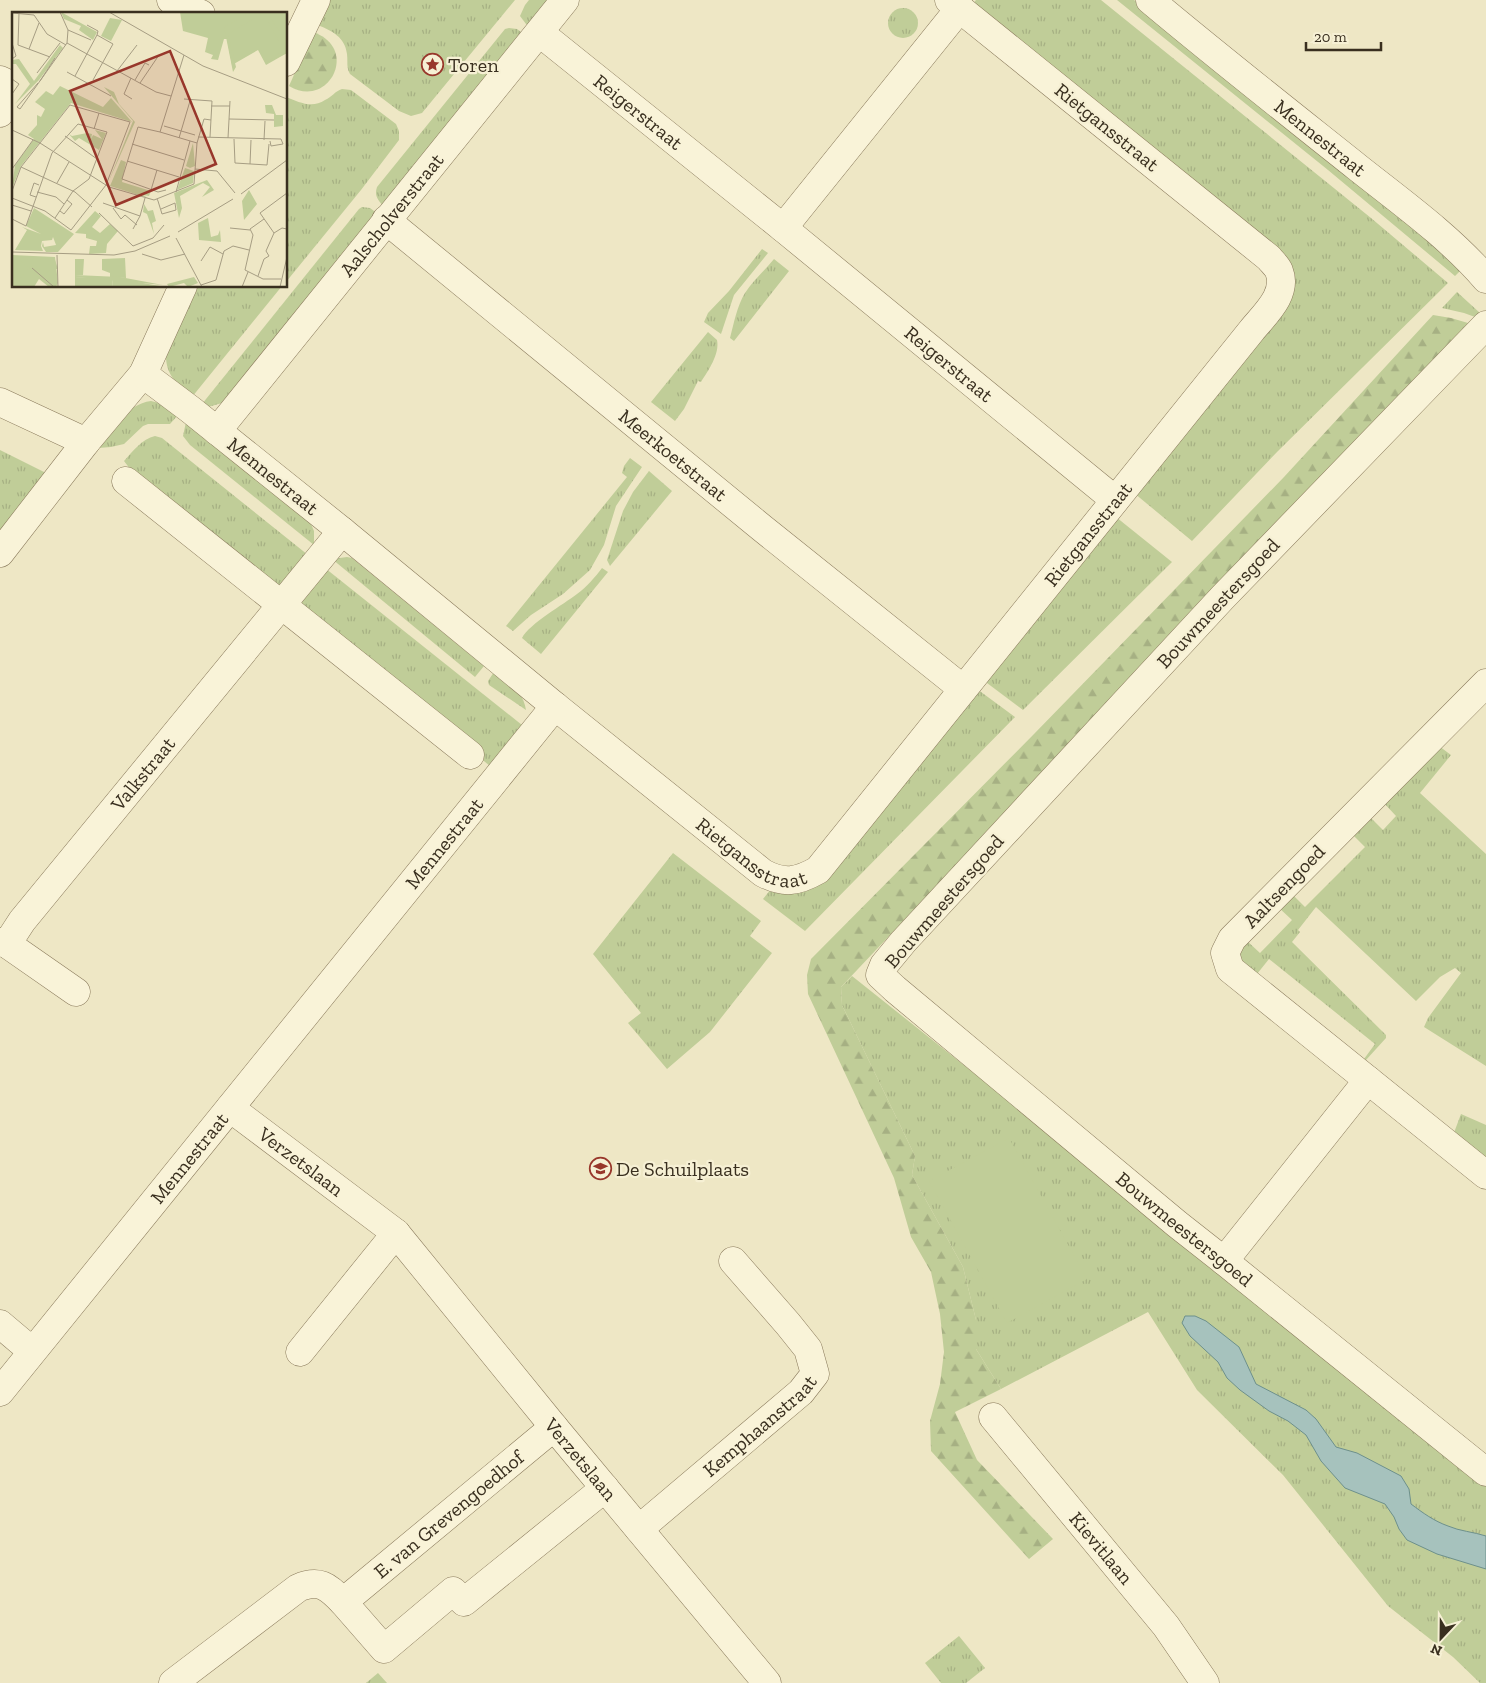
<svg xmlns="http://www.w3.org/2000/svg" width="1486" height="1683" viewBox="0 0 1486 1683" font-family="'Zilla Slab',serif">
	<style>
		.grass { fill: url(#grass-tufts) }
		.forest { fill: url(#forest-firs) }
		.pitch { fill: #c0cd98 }
		.water { fill: #a6c2bd; stroke: #6d908c }
		.lines { fill: none; stroke-linecap: round; stroke-linejoin: round }
		.minor-casing { stroke: #89795b; stroke-width: 29 }
		.minor { stroke: #f9f3d8; stroke-width: 28 }
		.labels { text-anchor: middle; stroke-width: 4.5; stroke-linejoin: round; paint-order: stroke }
		.poi-label { font-size: 20px; fill: #392f1f; stroke: #f6f0d4; text-anchor: start }
		.street-label { font-size: 20px; fill: #392f1f; stroke: #f6f0d4 }
		.inset-road { fill: none; stroke: #a69d83; stroke-width: 1 }
		.view { fill: #98372b; fill-opacity: 0.15; stroke: #98372b; stroke-width: 2.5 }
		.inset-edge { fill: none; stroke: #392f1f; stroke-width: 2.5 }
	</style>
	<defs>
		<pattern id="grass-tufts" width="24" height="20" patternUnits="userSpaceOnUse" patternTransform="scale(1.25)"><rect width="24" height="20" fill="#c0cd98"/><path d="M3 7l-1-3M5 7V3M7 7l1-3M15 17l-1-3M17 17v-4M19 17l1-3" fill="none" stroke="#a6b083"/></pattern>
		<pattern id="forest-firs" width="22" height="20" patternUnits="userSpaceOnUse" patternTransform="scale(1.25)"><rect width="22" height="20" fill="#c0cd98"/><path d="M5 1l3.5 6h-7zM16 11l3.5 6h-7z" fill="#a6b083"/></pattern>
	</defs>
	<rect width="100%" height="100%" fill="#eee7c5"/>
	<g class="grass">
		<path d="M330 0H515L422 113 411 116 399 111 350 74C346 67 348 62 347 54 345 37 332 31 318 25Z"/>
		<path d="M529 0H552L530 27 526 24 520 16 525 5Z"/>
		<path d="M976 0H1101L1371 218 1448 283 1278 451 1192 541 1134 493 1293 285 972 5Z"/>
		<path d="M1117 0H1134L1421 232 1461 270 1455 276 1328 170Z"/>
		<circle cx="903" cy="23" r="15"/>
		<path d="M509 28 517 29 525 35 384 207C378 200 374 196 377 187L505 29Z"/>
		<path d="M342 89 351 90 355 93 396 124 399 131V140L361 190 286 282V97C299 102 312 109 325 100 332 97 335 91 342 89Z"/>
		<path d="M362 207 370 208 378 214 222 403 208 407 202 404 359 209Z"/>
		<path d="M762 249 768 253 734 295 721 334 704 322 708 313 729 291Z"/>
		<path d="M774 259 789 271 734 341 730 338C734 323 737 306 745 293 753 281 765 270 774 259Z"/>
		<path d="M196 286H282L192 397C177 384 165 375 166 353Z"/>
		<path d="M1457 292 1480 313 1475 317 1464 313 1442 308Z"/>
		<path d="M708 332 717 340C720 354 708 371 701 382L698 381 684 409 675 421 651 402Z"/>
		<path d="M151 401 159 403 178 415 170 424H148L143 426 124 444 111 447 98 448C113 430 126 404 151 401Z"/>
		<path d="M186 422 311 524 314 531V545L190 445 183 436Z"/>
		<path d="M155 436 162 438 308 555 286 583 274 587 137 478 124 461C133 451 142 439 155 436Z"/>
		<path d="M0 450 50 475 0 537Z"/>
		<path d="M630 458 642 467 616 506 604 545 590 570 563 594 531 615 513 631 506 626 627 477 622 473 624 466Z"/>
		<path d="M649 471 672 491 610 566 607 560 623 511 633 492Z"/>
		<path d="M1116 517 1172 562 1023 710 983 680Z"/>
		<path d="M347 557 352 558 484 666 475 677 332 559Z"/>
		<path d="M325 568 522 725 490 766 310 619 303 608 301 602Z"/>
		<path d="M602 568 608 572 541 654 522 638C529 624 564 604 577 594 587 587 595 577 602 568Z"/>
		<path d="M494 672C509 684 523 690 526 710L489 685 488 681Z"/>
		<path d="M977 689 1015 717 805 931 763 899 771 889 797 892Z"/>
		<path d="M1439 746 1451 755 1420 793 1486 854V1066L1424 1027 1428 1018 1461 973 1455 968 1440 977 1416 1001 1316 907 1298 930 1300 932 1292 942 1386 1035V1038L1366 1060 1364 1059 1375 1044 1269 959 1257 974 1243 968 1237 952 1246 940 1260 953 1292 920 1278 907 1292 894 1305 907 1365 847 1352 834 1369 816 1383 830 1396 816 1383 802Z"/>
		<path d="M673 853 761 921 750 936 772 953 710 1032 667 1069 628 1023 641 1013 593 954Z"/>
		<path d="M852 976 1486 1481V1683H1480L1453 1657 1388 1606 1283 1475 1197 1390 1148 1312 1001 1389 976 1349V1320L963 1267 912 1175 915 1156 842 1005 841 987Z"/>
		<path d="M1461 1114 1486 1125V1164L1452 1138Z"/>
		<path d="M959 1636 985 1668 966 1683H941L925 1663Z"/>
		<path d="M378 1673 387 1683H366Z"/>
	</g>
	<g class="forest">
		<path d="M313 32C360 48 329 110 289 86Z"/>
		<path d="M1433 315 1451 318 1468 323 841 987 842 1005 915 1156 912 1175 963 1267 976 1320V1349L1001 1389 955 1412 977 1460 1053 1539 1029 1559 931 1451 930 1421 940 1384 944 1352 940 1314 931 1272 911 1237 894 1178 808 994 807 975 811 959 1034 734 1284 477Z"/>
	</g>
	<path class="pitch" d="M1009 1138 1087 1279 1007 1323 929 1181Z"/>
	<path class="water" d="M1185 1316H1195L1206 1321 1239 1347 1256 1384 1306 1410 1316 1419 1336 1447 1357 1453 1401 1476 1409 1489 1411 1504C1423 1513 1434 1521 1448 1526 1459 1531 1474 1532 1486 1536V1569L1437 1554 1407 1540 1399 1529 1394 1517 1385 1504 1345 1488 1321 1461 1306 1435 1288 1421 1269 1411 1240 1390 1227 1378 1218 1362 1190 1336 1182 1323Z"/>
	<g class="lines">
		<defs>
			<g id="minor">
				<path d="M171 0 201 14"/>
				<path id="s1" d="M1150 0C1218 57 1288 112 1357 167 1401 202 1449 236 1486 279"/>
				<path id="s2" d="M540 33 783 228 1115 500"/>
				<path d="M286 62 316 0"/>
				<path d="M0 80 13 86 0 113"/>
				<path id="s3" d="M386 220 762 528 963 689"/>
				<path d="M783 228 960 8"/>
				<path id="s4" d="M1486 325 1223 597 903 942 884 965 880 975 895 989 1177 1224 1224 1261 1486 1472"/>
				<path d="M0 402 86 442"/>
				<path id="s5" d="M217 431 565 0"/>
				<path d="M126 481 470 755"/>
				<path d="M0 553 86 442 143 374 183 286"/>
				<path d="M1486 683 1232 939 1225 953 1230 969 1486 1175"/>
				<path id="s6" d="M555 706 763 873C784 884 797 882 818 870L1252 330C1265 314 1288 294 1279 271 1277 266 1272 262 1269 258L949 0"/>
				<path d="M0 942 7 944 76 992"/>
				<path id="s7" d="M7 944 22 921 342 531"/>
				<path id="s8" d="M230 1108 396 1233 554 1427 767 1683"/>
				<path d="M1224 1261 1368 1080"/>
				<path d="M0 1324 32 1351"/>
				<path d="M300 1352 396 1233"/>
				<path id="s9" d="M0 1392 555 706 342 531 191 410 143 374"/>
				<path id="s10" d="M993 1417 1166 1626 1205 1683"/>
				<path id="s11" d="M639 1529 801 1392 815 1374 808 1349 788 1324 733 1261"/>
				<path d="M343 1602 384 1649 453 1591 464 1602 605 1488"/>
				<path id="s12" d="M173 1683 298 1588C319 1579 328 1586 343 1602L554 1427"/>
			</g>
		</defs>
		<use href="#minor" class="minor-casing"/>
		<use href="#minor" class="minor"/>
	</g>
	<defs>
		<symbol id="sight-ring" viewBox="-11 -11 22 22"><circle r="9.5" fill="#f6f0d4" stroke="#98372b" stroke-width="1.5"/><path d="M0-6L1.8-2.2L6-1.7L2.9 1.2L3.7 5.4L0 3.3L-3.7 5.4L-2.9 1.2L-6-1.7L-1.8-2.2Z" fill="#98372b"/></symbol>
		<symbol id="school-ring" viewBox="-11 -11 22 22"><circle r="9.5" fill="#f6f0d4" stroke="#98372b" stroke-width="1.5"/><path d="M0-5L7-2L0 1L-7-2ZM-4 1L0 2.5L4 1V4Q0 6-4 4Z" fill="#98372b"/></symbol>
	</defs>
	<g fill-rule="evenodd">
		<use href="#sight-ring" x="420" y="52" width="25" height="25"/>
		<use href="#school-ring" x="588" y="1156" width="25" height="25"/>
	</g>
	<g class="labels">
		<g class="poi-label">
			<text x="448" y="72">Toren</text>
			<text x="616" y="1176">De Schuilplaats</text>
		</g>
		<g class="street-label">
			<text dy="7" stroke="none"><textPath href="#s2" startOffset="126">Reigerstraat</textPath></text>
			<text transform="translate(1107 127) rotate(39)" y="7">Rietgansstraat</text>
			<text dy="7" stroke="none"><textPath href="#s1" startOffset="219">Mennestraat</textPath></text>
			<text dy="7" stroke="none"><textPath href="#s5" startOffset="278">Aalscholverstraat</textPath></text>
			<text dy="7" stroke="none"><textPath href="#s2" startOffset="526">Reigerstraat</textPath></text>
			<text dy="7" stroke="none"><textPath href="#s3" startOffset="371">Meerkoetstraat</textPath></text>
			<text transform="translate(273 476) rotate(39)" y="7">Mennestraat</text>
			<text dy="7" stroke="none"><textPath href="#s6" startOffset="756">Rietgansstraat</textPath></text>
			<text transform="translate(1218 603) rotate(-47)" y="7">Bouwmeestersgoed</text>
			<text dy="7" stroke="none"><textPath href="#s7" startOffset="218">Valkstraat</textPath></text>
			<text dy="7" stroke="none"><textPath href="#s9" startOffset="706">Mennestraat</textPath></text>
			<text dy="7" stroke="none"><textPath href="#s6" startOffset="248">Rietgansstraat</textPath></text>
			<text transform="translate(1284 886) rotate(-46)" y="7">Aaltsengoed</text>
			<text transform="translate(944 901) rotate(-49)" y="7">Bouwmeestersgoed</text>
			<text dy="7" stroke="none"><textPath href="#s9" startOffset="301">Mennestraat</textPath></text>
			<text dy="7" stroke="none"><textPath href="#s8" startOffset="89">Verzetslaan</textPath></text>
			<text dy="7" stroke="none"><textPath href="#s4" startOffset="1286">Bouwmeestersgoed</textPath></text>
			<text dy="7" stroke="none"><textPath href="#s11" startOffset="159">Kemphaanstraat</textPath></text>
			<text dy="7" stroke="none"><textPath href="#s8" startOffset="500">Verzetslaan</textPath></text>
			<text dy="7" stroke="none"><textPath href="#s12" startOffset="346">E. van Grevengoedhof</textPath></text>
			<text dy="7" stroke="none"><textPath href="#s10" startOffset="170">Kievitlaan</textPath></text>
		</g>
	</g>
	<g transform="translate(12 12)">
		<rect width="275" height="275" fill="#eee7c5"/>
		<path d="M49 0 85 20 81 28 67 18 69 14 52 7ZM168 0H275V41L254 53 246 38 220 53 215 27H212L206 48 199 47 201 43 193 40 196 26 171 19ZM98 6 110 8 99 29 89 24ZM48 74 91 95 99 86 120 110 59 91 9 154 0 176 3 153 22 127 16 123 25 113V103L29 105 33 97 23 90 34 79 41 83ZM253 93H260L264 103H271V114L262 115V102L254 101ZM83 118 94 121 87 138 67 126 63 129 57 122 60 124 75 121 80 122 79 127 81 123 90 127ZM181 131 183 154 178 156 174 154ZM109 148 114 150 110 170 139 179 137 184 131 183 136 186 98 174ZM173 156 182 159 181 171 165 178ZM237 178 245 192 232 208 230 189ZM22 196 62 222 46 240H34L30 234 31 230 32 235 44 233 41 225 40 228 30 229 29 234 31 239 3 238 15 218 10 215 29 222 14 214ZM83 199 89 204 80 215 88 221 98 212 106 219 95 232 94 241 77 242 78 234H84L85 229 74 226V222L63 221ZM196 206 199 225 206 223 208 218 209 230 187 228 186 211ZM0 243 43 245 46 271 44 275H37L27 267 22 275H0ZM113 246 114 266 98 265V261L90 258V247ZM63 247H72L71 263H63ZM63 265 101 267 100 275H63ZM182 265 186 271 176 275 172 271 157 275 155 272Z" fill="#c0cd98"/>
		<path d="M239 0H261L257 4 275 30V41L254 51 272 38 251 1 216 22 224 55 221 60 212 15ZM48 33 51 36 27 68 3 92 18 72 4 52H0V48L7 47 22 69ZM92 75 102 80 107 92 123 110 96 171 121 109ZM195 168 202 178 190 185 198 175 191 171 168 184 170 196 167 206 162 181ZM132 192 136 199 141 198 144 209 140 211 142 222 135 202 131 200ZM6 247 43 248 46 257H38L34 262 27 257H19ZM7 256H16L2 275 6 264 0 266V260ZM63 263 108 265 151 273 63 265Z" fill="#c0cd98"/>
		<path d="M101 267H109L153 275H100Z" fill="#c0cd98"/>
		<path class="inset-road" d="M97 0 191 54 275 87M0 1 22 3 35 22 54 33M7 1 6 33 38 45M75 13 86 19 85 23M56 18 79 28M0 31 4 44 0 47M55 31 144 80 159 84M17 37 27 11M172 43 148 120 185 131M105 59 125 33M55 60 99 84M25 61 48 31M63 64 85 23 101 32 81 68M119 66 112 82 120 87M0 67 7 72 0 82M123 68 133 51 137 53M28 69 43 46M128 71 147 43M172 87 200 89 198 125M199 94H218M8 97 55 31 56 18 48 0M8 97 5 95 26 71M217 107 262 108M152 114 183 123M82 117 87 101M0 118 28 131 97 175 142 188 182 172 185 131 192 107 199 108M148 120 126 115 110 167 146 180 154 178M53 124 85 147M186 125 269 127 271 132 259 134 258 129M167 126 178 89M216 126 218 89M222 127 223 151 255 153 257 132M252 128 253 109M120 132 172 148M115 149 167 165M238 152 239 128M9 155 63 180 80 195M0 157 21 128M183 157 205 159 223 181M45 171 57 150M139 178 145 158M0 179 9 155 58 93 118 110 94 173 59 218 33 199 0 186M25 180 44 185 52 192M164 180 178 129M275 181 248 201 262 221 270 216 275 217M229 182 275 148M24 185 18 183 22 171 27 173M145 187 146 189 150 202 164 198 163 191 149 197M91 191 128 204 121 217M0 193 19 199M101 196 109 207 113 203 125 213M48 199 52 202 60 192 55 188M87 201 121 234 141 226 152 213M128 204 133 186M0 207 14 214 40 141 66 112 95 120 77 167 61 179 43 206M252 207 238 217 241 223 233 258 251 267H269M218 216 238 218M166 220 221 187M164 226 190 275M0 240 102 243 123 239 158 224M130 242 149 248 173 242M45 243 46 275M257 244 254 239 262 221M189 249 198 235 211 242M20 256 42 275M246 264 252 247 257 244M189 273 204 268 212 239 221 234 237 238M230 275 236 260M268 275 275 245"/>
		<path class="view" d="M158 39 204 152 104 193 58 79Z"/>
		<rect width="275" height="275" class="inset-edge"/>
	</g>
	<g transform="translate(1441 1638) rotate(202)" stroke="#f6f0d4" stroke-width="4" paint-order="stroke">
	<path d="M0-4L9 19L0 12L-9 19Z" fill="#392f1f"/>
	<text y="-8" font-size="14" font-weight="bold" text-anchor="middle" fill="#392f1f">N</text>
	</g>
	<path d="M1306 42v8h75v-8" fill="none" stroke="#392f1f" stroke-width="2.5"/>
	<text x="1314" y="42" font-size="15" fill="#392f1f" stroke="#f6f0d4" stroke-width="4" paint-order="stroke">20 m</text>
</svg>
